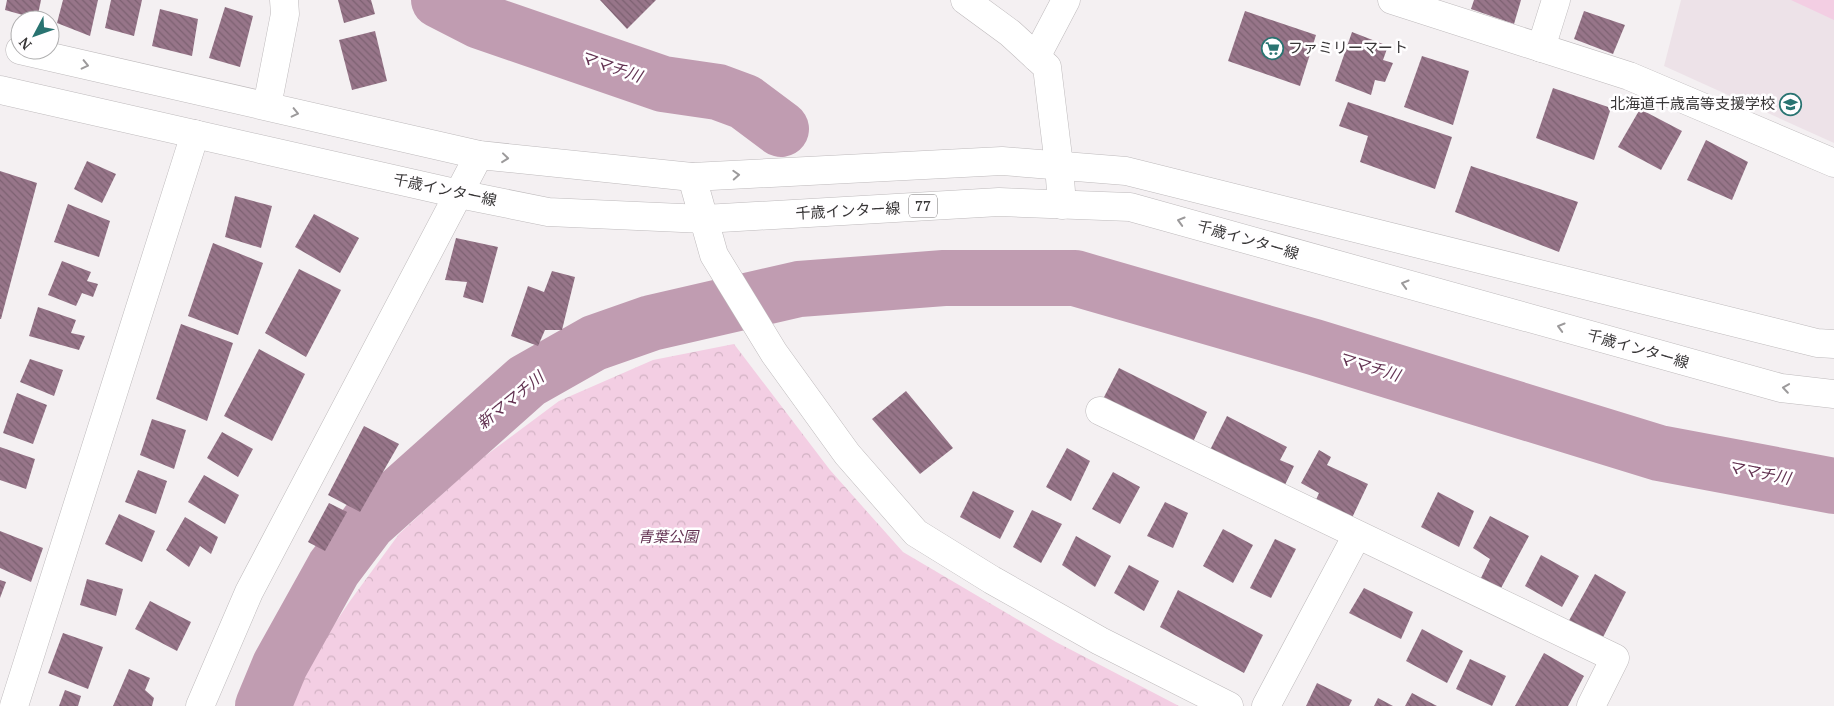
<svg xmlns="http://www.w3.org/2000/svg" width="1834" height="706" viewBox="0 0 1834 706" font-family="'PT Serif','Noto Sans JP',serif">
	<style>
		.built { fill: #ede2e8 }
		.park { fill: url(#park-crowns) }
		.pitch { fill: #f3cee3 }
		.lines { fill: none; stroke-linecap: round; stroke-linejoin: round }
		.river { stroke: #c09cb1; stroke-width: 56 }
		.building { fill: url(#building-back-hatch) }
		.minor-casing { stroke: #bebabc; stroke-width: 29 }
		.major-casing { stroke: #bebabc; stroke-width: 29 }
		.minor { stroke: #fff; stroke-width: 28 }
		.major { stroke: #fff; stroke-width: 28 }
		.oneway { stroke: #9c9a9b }
		.labels { text-anchor: middle; stroke-width: 5; stroke-linejoin: round; paint-order: stroke }
		.shield { fill: #fffeff; stroke: #747273; stroke-width: 1 }
		.shield-label { font-size: 14px; font-weight: bold; fill: #383637 }
		.poi-label { font-size: 15px; fill: #383637; stroke: #fffeff; text-anchor: start }
		.street-label { font-size: 15px; fill: #383637; stroke: #fffeff }
		.park-label { font-size: 15px; font-style: italic; fill: #653554; stroke: #fffeff }
		.water-label { font-size: 16px; font-style: italic; fill: #633352; stroke: #fffeff }
	</style>
	<defs>
		<pattern id="park-crowns" width="20" height="18" patternUnits="userSpaceOnUse" patternTransform="scale(1.25)"><rect width="20" height="18" fill="#f3cee3"/><path d="M2 6a3 3 0 1 1 6 0M12 15a3 3 0 1 1 6 0" fill="none" stroke="#d1b2c3"/></pattern>
		<pattern id="building-back-hatch" width="6" height="6" patternUnits="userSpaceOnUse" patternTransform="scale(1.25)"><rect width="6" height="6" fill="#977589"/><path d="M-1 5l2 2M0 0l6 6M5-1l2 2" fill="none" stroke="#7c6171"/></pattern>
	</defs>
	<rect width="100%" height="100%" fill="#f4f0f2"/>
	<path class="built" d="M1681 0H1834V143L1664 66Z"/>
	<path class="park" d="M734 344 830 470 903 552 1056 642 1179 706H286L290 690 350 601 399 534 477 462 559 401 653 360Z"/>
	<path class="pitch" d="M1791 0H1834V20Z"/>
	<g class="lines">
		<g class="river">
			<path d="M439 0 480 21 663 84 718 92 745 102 781 129"/>
			<path d="M263 706 280 665 334 568 368 523 527 381 594 343 651 323 799 289 944 278H1075L1314 347 1659 453 1834 486"/>
		</g>
	</g>
	<g class="building">
		<path d="M7 0H41L37 19 5 10Z"/>
		<path d="M63 0H98L90 36 57 23Z"/>
		<path d="M111 0H142L134 36 105 28Z"/>
		<path d="M338 0H371L375 14 344 23Z"/>
		<path d="M600 0H656L627 29Z"/>
		<path d="M1474 0H1521L1514 24 1471 9Z"/>
		<path d="M225 7 253 16 240 67 209 58Z"/>
		<path d="M160 9 198 19 192 56 152 46Z"/>
		<path d="M1245 11 1316 35 1300 86 1228 61Z"/>
		<path d="M1584 11 1625 25 1613 54 1574 39Z"/>
		<path d="M375 31 387 81 352 90 339 40Z"/>
		<path d="M1352 32 1388 46 1383 60 1393 63 1385 82 1375 80 1371 95 1335 81Z"/>
		<path d="M1422 56 1469 71 1453 125 1404 107Z"/>
		<path d="M1553 88 1611 108 1594 160 1536 138Z"/>
		<path d="M1348 102 1452 137 1435 189 1360 162 1368 136 1339 126Z"/>
		<path d="M1640 109 1682 131 1661 170 1618 147Z"/>
		<path d="M1706 140 1748 162 1732 200 1687 180Z"/>
		<path d="M87 161 116 174 102 203 74 189Z"/>
		<path d="M1471 166 1578 202 1559 252 1455 212Z"/>
		<path d="M0 171 37 183 1 319H0Z"/>
		<path d="M235 196 272 206 261 248 225 237Z"/>
		<path d="M68 204 110 221 99 257 54 242Z"/>
		<path d="M314 214 359 238 340 273 295 247Z"/>
		<path d="M456 238 498 247 483 303 463 297 467 282 445 280Z"/>
		<path d="M213 243 263 263 238 335 188 316Z"/>
		<path d="M62 261 91 272 87 281 98 284 93 297 82 293 76 306 48 295Z"/>
		<path d="M299 269 341 290 306 357 265 333Z"/>
		<path d="M552 271 575 277 562 330H545L538 346 511 336 528 286 544 292Z"/>
		<path d="M38 307 76 320 71 333 85 336 79 350 29 336Z"/>
		<path d="M181 324 233 343 207 421 156 399Z"/>
		<path d="M259 349 305 374 272 441 224 416Z"/>
		<path d="M30 359 63 370 54 396 20 382Z"/>
		<path d="M1119 368 1207 412 1193 442 1103 399Z"/>
		<path d="M906 391 953 448 920 474 872 419Z"/>
		<path d="M17 393 47 405 33 444 3 433Z"/>
		<path d="M1227 416 1287 447 1280 460 1294 466 1283 489 1210 450Z"/>
		<path d="M152 419 186 430 174 469 140 455Z"/>
		<path d="M364 426 399 444 360 512 328 495Z"/>
		<path d="M222 432 253 449 238 477 207 458Z"/>
		<path d="M0 447 35 459 26 489 0 480Z"/>
		<path d="M1067 448 1090 461 1071 501 1046 487Z"/>
		<path d="M1319 450 1331 457 1327 465 1368 484 1351 520 1315 502 1319 493 1301 483Z"/>
		<path d="M138 470 167 481 156 514 125 502Z"/>
		<path d="M1113 472 1140 487 1120 524 1092 509Z"/>
		<path d="M204 475 239 495 225 524 188 502Z"/>
		<path d="M973 491 1014 511 1000 539 960 517Z"/>
		<path d="M1438 492 1474 511 1459 547 1421 527Z"/>
		<path d="M1165 502 1188 513 1173 548 1147 536Z"/>
		<path d="M329 503 347 512 325 551 308 542Z"/>
		<path d="M1032 510 1062 524 1041 563 1013 547Z"/>
		<path d="M119 514 155 531 142 562 105 544Z"/>
		<path d="M1490 516 1529 536 1500 590 1480 580 1490 559 1473 548Z"/>
		<path d="M185 517 218 537 211 554 200 546 189 567 166 550Z"/>
		<path d="M1223 529 1253 545 1233 583 1203 566Z"/>
		<path d="M0 531 43 548 31 582 0 568Z"/>
		<path d="M1076 536 1111 556 1095 587 1062 565Z"/>
		<path d="M1275 539 1296 549 1271 598 1250 588Z"/>
		<path d="M1541 555 1579 576 1562 607 1525 586Z"/>
		<path d="M1129 565 1159 581 1144 611 1114 593Z"/>
		<path d="M1595 574 1626 592 1599 645 1567 624Z"/>
		<path d="M87 579 123 589 116 616 80 605Z"/>
		<path d="M0 580 6 582 0 598Z"/>
		<path d="M1364 588 1413 612 1401 639 1349 613Z"/>
		<path d="M1178 590 1263 635 1244 673 1160 627Z"/>
		<path d="M150 601 191 622 177 651 135 629Z"/>
		<path d="M1422 629 1463 651 1447 683 1406 661Z"/>
		<path d="M63 633 103 647 88 689 48 673Z"/>
		<path d="M1544 653 1584 676 1568 706H1515Z"/>
		<path d="M1470 659 1506 676 1492 706 1456 689Z"/>
		<path d="M129 669 150 678 145 690 154 698 152 706H113Z"/>
		<path d="M1317 683 1352 700 1349 706H1306Z"/>
		<path d="M65 690 81 696 78 706H59Z"/>
		<path d="M1412 693 1437 706H1405Z"/>
		<path d="M1378 698 1393 706H1374Z"/>
	</g>
	<g class="lines">
		<defs>
			<g id="minor">
				<path d="M965 0 1010 33 1047 67 1059 165 1062 205"/>
				<path d="M1392 0 1629 76 1834 163"/>
				<path d="M1541 48 1556 0"/>
				<path d="M1036 57 1066 0"/>
				<path d="M267 106 285 14 284 0"/>
				<path d="M692 177 714 255 774 353 847 454 916 533 992 580 1100 641 1229 706"/>
				<path d="M1100 411 1615 658 1591 706"/>
				<path d="M14 706 195 134"/>
				<path d="M200 706 249 592 479 155"/>
				<path d="M1266 706 1357 535"/>
			</g>
			<g id="major">
				<path d="M20 50 479 155 692 177 1002 161 1126 171 1817 343 1834 344"/>
				<path d="M0 90 459 194 548 212 704 219 999 202 1130 207 1781 388 1834 394"/>
			</g>
		</defs>
		<use href="#minor" class="minor-casing"/>
		<use href="#major" class="major-casing"/>
		<use href="#minor" class="minor"/>
		<use href="#major" class="major"/>
	</g>
	<defs><path id="oneway-chevron" d="M-2-3.5L2.5 0L-2 3.5" fill="none" stroke-width="1.6" stroke-linecap="round" stroke-linejoin="round" transform="scale(1.25)"/></defs>
	<g class="oneway">
		<use href="#oneway-chevron" transform="translate(85 65) rotate(13)"/>
		<use href="#oneway-chevron" transform="translate(295 113) rotate(13)"/>
		<use href="#oneway-chevron" transform="translate(505 158) rotate(6)"/>
		<use href="#oneway-chevron" transform="translate(736 175) rotate(-3)"/>
		<use href="#oneway-chevron" transform="translate(1181 221) rotate(-164)"/>
		<use href="#oneway-chevron" transform="translate(1405 284) rotate(-164)"/>
		<use href="#oneway-chevron" transform="translate(1561 327) rotate(-164)"/>
		<use href="#oneway-chevron" transform="translate(1786 388) rotate(-172)"/>
	</g>
	<defs>
		<symbol id="supermarket-ring" viewBox="-11 -11 22 22"><circle r="9.5" fill="#fffeff" stroke="#297371" stroke-width="1.5"/><path d="M-6-5.5h2.5l.6 2H6L4.5 2H-2.5L-4.4-4H-6ZM-1.5 3.2a1.3 1.3 0 1 0 .1 0ZM3 3.2a1.3 1.3 0 1 0 .1 0Z" fill="#297371"/></symbol>
		<symbol id="school-ring" viewBox="-11 -11 22 22"><circle r="9.5" fill="#fffeff" stroke="#297371" stroke-width="1.5"/><path d="M0-5L7-2L0 1L-7-2ZM-4 1L0 2.5L4 1V4Q0 6-4 4Z" fill="#297371"/></symbol>
	</defs>
	<g fill-rule="evenodd">
		<use href="#supermarket-ring" x="1260" y="36" width="25" height="25"/>
		<use href="#school-ring" x="1778" y="92" width="25" height="25"/>
	</g>
	<g class="labels">
		<rect class="shield" x="909" y="194.5" width="28" height="23" rx="4"/>
		<g class="shield-label">
			<text x="923" y="211">77</text>
		</g>
		<g class="poi-label">
			<text x="1288" y="53">ファミリーマート</text>
			<text x="1775" y="109" text-anchor="end">北海道千歳高等支援学校</text>
		</g>
		<g class="street-label">
			<text transform="translate(445 190) rotate(12)" y="5">千歳インター線</text>
			<text transform="translate(848 211) rotate(-3)" y="5">千歳インター線</text>
			<text transform="translate(1248 240) rotate(16)" y="5">千歳インター線</text>
			<text transform="translate(1638 349) rotate(16)" y="5">千歳インター線</text>
		</g>
		<g class="park-label">
			<text x="668" y="542">青葉公園</text>
		</g>
		<g class="water-label">
			<text transform="translate(611 66) rotate(19)" y="6">ママチ川</text>
			<text transform="translate(1369 366) rotate(17)" y="6">ママチ川</text>
			<text transform="translate(510 400) rotate(-39)" y="6">新ママチ川</text>
			<text transform="translate(1759 472) rotate(11)" y="6">ママチ川</text>
		</g>
	</g>
	<g transform="translate(35 35) rotate(229)"><circle r="24" fill="#fffeff" stroke="#afaeaf"/>
	<path d="M0-4L9 19L0 12L-9 19Z" fill="#297371"/>
	<text y="-8" font-size="14" font-weight="bold" text-anchor="middle" fill="#383637">N</text>
	</g>
</svg>
